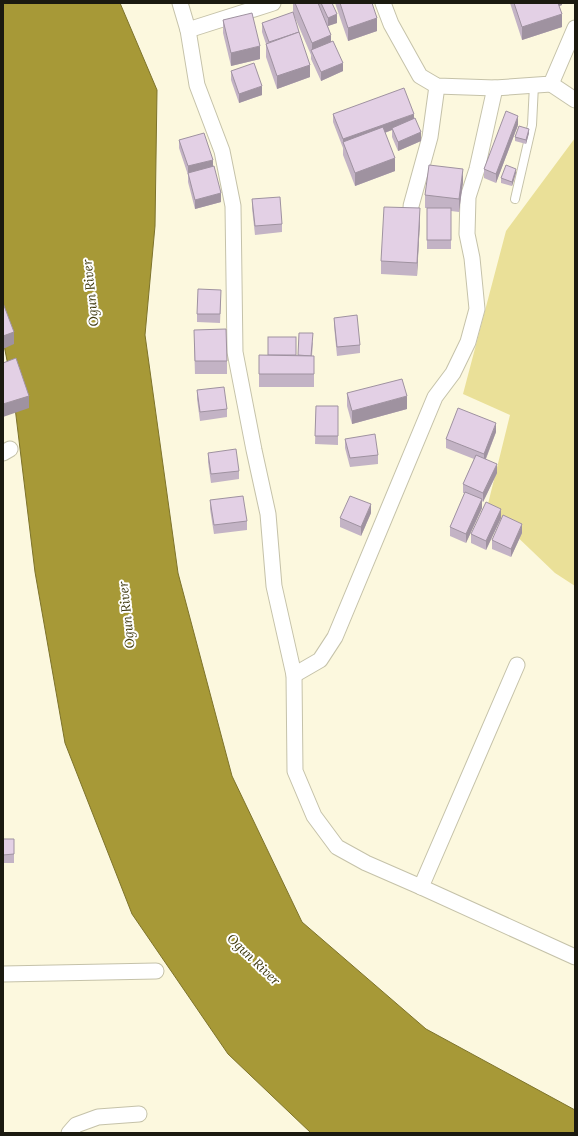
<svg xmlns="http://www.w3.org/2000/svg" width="578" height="1136" viewBox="0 0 578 1136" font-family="Lora,serif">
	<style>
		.green { fill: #eae098 }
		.water { fill: #a79937; stroke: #7d732b }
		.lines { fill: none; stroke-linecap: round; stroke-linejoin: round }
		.service-casing { stroke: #c5c2a9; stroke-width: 10 }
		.minor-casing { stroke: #c5c2a9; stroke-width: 17 }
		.service { stroke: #fff; stroke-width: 8 }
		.minor { stroke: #fff; stroke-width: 15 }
		.wall { fill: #c3b3c5 }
		.shaded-wall { fill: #9f92a0 }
		.building { fill: #e3d0e5; stroke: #9f92a0 }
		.labels { text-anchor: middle; stroke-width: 4; stroke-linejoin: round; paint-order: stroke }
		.water-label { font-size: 13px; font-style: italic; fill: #3d370d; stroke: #fff }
	</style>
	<rect width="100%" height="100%" fill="#fcf8de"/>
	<path class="green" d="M575 138V586L555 573 487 508 510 415 463 394 506 231Z"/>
	<path class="water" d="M3 3H120L157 90 155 226 145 335 178 573 232 776 302 922 426 1029 575 1110V1133H311L228 1054 132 914 65 743 35 572 13 391 3 340Z"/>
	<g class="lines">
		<defs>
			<path id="service" d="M515 199 532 125 534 85"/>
			<g id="minor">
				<path d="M180 3 188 30 197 85 222 151 233 206 235 352 254 450 268 514 274 586 294 675 295 771 314 816 337 847 366 863 421 887 575 957"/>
				<path d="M383 3 391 24 420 76 437 86 495 88 551 84 575 28"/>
				<path d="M188 30 273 3"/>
				<path d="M551 84 575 100"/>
				<path d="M411 206 430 137 437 86"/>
				<path d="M3 453 10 449"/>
				<path d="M294 675 320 660 335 637 435 397 453 373 468 342 477 309 472 258 467 234 468 197 477 169 495 88"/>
				<path d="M421 887 517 665"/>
				<path d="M3 974 156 971"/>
				<path d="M69 1133 76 1125 98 1117 139 1114"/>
			</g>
		</defs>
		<use href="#service" class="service-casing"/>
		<use href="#minor" class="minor-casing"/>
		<use href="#service" class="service"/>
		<use href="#minor" class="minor"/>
	</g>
	<g class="wall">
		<path d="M293 3H332L337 23 328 26 331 42 343 71 321 81 311 59V55L293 13Z"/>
		<path d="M335 3H372L377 31 348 41Z"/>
		<path d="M510 3H562V5L559 6 562 27 522 40Z"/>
		<path d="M223 20 260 59 231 66 223 33Z"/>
		<path d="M262 23 299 34 310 77 277 89 266 57V44L262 32Z"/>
		<path d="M231 71 262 95 239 103 231 80Z"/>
		<path d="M333 114 414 119 421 141 398 151 392 137V130L385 133 395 171 355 186 343 155V148L333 122Z"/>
		<path d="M518 125 496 183 484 178V169Z"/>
		<path d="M529 133 526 144 515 141V137Z"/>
		<path d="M179 140 213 167 221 202 195 209 188 182V175L179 148Z"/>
		<path d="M516 173 512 186 501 183V178Z"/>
		<path d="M463 182 459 212 451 211V249H427V208H428H425V195Z"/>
		<path d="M252 199 282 224V232L255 235 252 208Z"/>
		<path d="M420 221 417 276 381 274V261Z"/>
		<path d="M221 299 220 323 197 322V314Z"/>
		<path d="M334 318 360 345V353L337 356 334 326Z"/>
		<path d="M296 337V355H298L313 342 312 356H314V387H259V355H268Z"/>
		<path d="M194 343 227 361V374H195Z"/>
		<path d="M197 390 227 409V417L200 421 197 399Z"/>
		<path d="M347 393 407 409 352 424 347 406Z"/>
		<path d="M316 406H338V445L315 444Z"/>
		<path d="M496 432 486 459 497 473 483 502 482 501V508L466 543 450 536V527L465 493H463V484L474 459 446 448V439Z"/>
		<path d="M345 439 378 455V464L350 467 345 448Z"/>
		<path d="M208 453 239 471V479L211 483 208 462Z"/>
		<path d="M210 500 247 521V530L214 534 210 509Z"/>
		<path d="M371 513 361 536 340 527V518Z"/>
		<path d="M501 518 486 550 471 543V534Z"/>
		<path d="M522 533 511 557 492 549V540Z"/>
		<rect x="3" y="839" width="11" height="24"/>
	</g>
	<g class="shaded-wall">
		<path d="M555 3H562V5L555 8Z"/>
		<path d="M337 14V23L328 26V18Z"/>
		<path d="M562 14V27L522 40V27Z"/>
		<path d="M377 18V31L348 41V28Z"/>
		<path d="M331 35V48L312 51V43Z"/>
		<path d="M260 46V59L231 66V53Z"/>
		<path d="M343 63V71L321 81V72Z"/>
		<path d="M310 65V77L277 89V76Z"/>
		<path d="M262 86V95L239 103V94Z"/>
		<path d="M414 114V123L392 128V130L345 147 343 142V148V139Z"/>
		<path d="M518 116V125L496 183V174Z"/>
		<path d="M529 129V133L526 144V140Z"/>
		<path d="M421 132V141L398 151V142Z"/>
		<path d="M395 158V171L355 186V173Z"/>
		<path d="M213 160V168L188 173V175V166Z"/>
		<path d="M463 169V182L459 212V199Z"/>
		<path d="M516 169V173L512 186V182Z"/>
		<path d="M221 193V202L195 209V200Z"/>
		<path d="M420 208V221L417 276V263Z"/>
		<path d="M14 332V344L3 349V336Z"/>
		<path d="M29 396V408L3 417V404Z"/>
		<path d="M407 396V409L352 424V411Z"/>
		<path d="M496 423V432L484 463V454Z"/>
		<path d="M497 464V473L483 502V493Z"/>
		<path d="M482 499V508L466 543V534Z"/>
		<path d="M371 504V513L361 536V527Z"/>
		<path d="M501 509V518L486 550V541Z"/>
		<path d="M522 524V533L511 557V549Z"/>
	</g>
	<g class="building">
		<path d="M295 3H318L331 35 312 43Z"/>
		<path d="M321 3H332L337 14 328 18Z"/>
		<path d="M340 3H372L377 18 348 28Z"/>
		<path d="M514 3H558L562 14 522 27Z"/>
		<path d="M293 12 299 32 269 42 262 23Z"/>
		<path d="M252 13 260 46 231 53 223 20Z"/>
		<path d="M299 32 310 65 277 76 266 44Z"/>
		<path d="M333 41 343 63 321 72 311 50Z"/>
		<path d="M254 63 262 86 239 94 231 71Z"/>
		<path d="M404 88 414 114 343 139 333 114Z"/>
		<path d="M506 111 518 116 496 174 484 169Z"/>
		<path d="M415 118 421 132 398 142 392 128Z"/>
		<path d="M519 126 529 129 526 140 515 137Z"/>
		<path d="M383 127 395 158 355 173 343 142Z"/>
		<path d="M204 133 213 160 188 166 179 140Z"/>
		<path d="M429 165 463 169 459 199 425 195Z"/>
		<path d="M506 165 516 169 512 182 501 178Z"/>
		<path d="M214 166 221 193 195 200 188 173Z"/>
		<path d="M280 197 282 224 255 226 252 199Z"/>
		<path d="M384 207 420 208 417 263 381 261Z"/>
		<rect x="427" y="208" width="24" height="32"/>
		<path d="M198 289 221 290 220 314H197Z"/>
		<path d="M3 303 14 332 3 336Z"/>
		<path d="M357 315 360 345 337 347 334 318Z"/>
		<path d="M226 329 227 361H195L194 330Z"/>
		<path d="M299 333H313L311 356 298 355Z"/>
		<rect x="268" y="337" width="28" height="18"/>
		<path d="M259 355 314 356V374H259Z"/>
		<path d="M16 358 29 396 3 404V363Z"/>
		<path d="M402 379 407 396 352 411 347 393Z"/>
		<path d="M224 387 227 409 200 412 197 390Z"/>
		<path d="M316 406H338V436H315Z"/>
		<path d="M458 408 496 423 484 454 446 439Z"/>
		<path d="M375 434 378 455 350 458 345 439Z"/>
		<path d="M236 449 239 471 211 474 208 453Z"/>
		<path d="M476 455 497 464 483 493 463 484Z"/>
		<path d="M465 492 482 499 466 534 450 527Z"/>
		<path d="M243 496 247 521 214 525 210 500Z"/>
		<path d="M350 496 371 504 361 527 340 518Z"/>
		<path d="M486 502 501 509 486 541 471 534Z"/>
		<path d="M503 515 522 524 511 549 492 540Z"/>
		<path d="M3 839H14V854L3 855Z"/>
	</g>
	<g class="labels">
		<g class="water-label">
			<text transform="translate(90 293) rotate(-96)" y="5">Ogun River</text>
			<text transform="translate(126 615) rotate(-96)" y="5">Ogun River</text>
			<text transform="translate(254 959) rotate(44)" y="5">Ogun River</text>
		</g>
	</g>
	<rect width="578" height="1136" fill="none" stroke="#1b1a10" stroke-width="8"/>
</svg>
